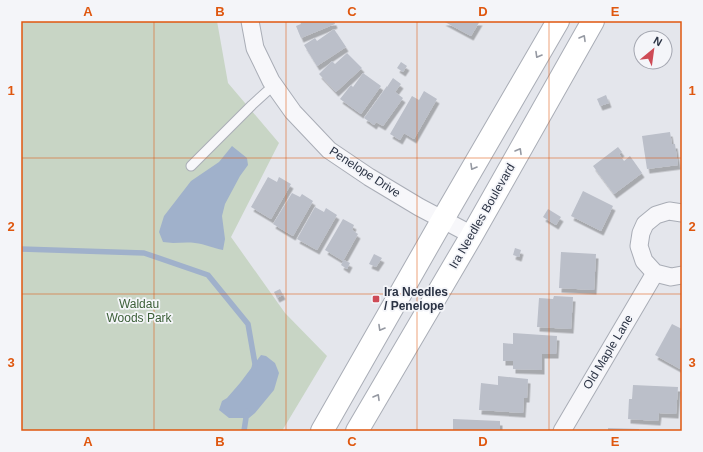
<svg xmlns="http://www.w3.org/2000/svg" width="703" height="452" viewBox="0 0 703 452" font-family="Helvetica,sans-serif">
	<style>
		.green { fill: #c8d5c5 }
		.water { fill: #a0b1cb }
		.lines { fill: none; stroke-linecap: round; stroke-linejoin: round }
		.stream { stroke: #a0b1cb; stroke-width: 5.5 }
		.building { fill: #bbbfc9; filter: url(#shadow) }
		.service-casing { stroke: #a9adb6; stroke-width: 11 }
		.minor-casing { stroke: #a9adb6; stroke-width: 19 }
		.secondary-casing { stroke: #a9adb6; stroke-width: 24 }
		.service { stroke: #f7f7fa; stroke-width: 9 }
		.minor { stroke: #f7f7fa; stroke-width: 17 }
		.secondary { stroke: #fff; stroke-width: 22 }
		.oneway { stroke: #9599a2 }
		.grid { fill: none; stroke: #df570f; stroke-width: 1; stroke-opacity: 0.55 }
		.poi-dot { fill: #ce4b56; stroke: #f4f5f9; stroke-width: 1.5 }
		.labels { text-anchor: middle; stroke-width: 3.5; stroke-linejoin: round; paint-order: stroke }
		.street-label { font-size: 12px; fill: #2b3344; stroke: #f4f5f9 }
		.poi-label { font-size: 12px; font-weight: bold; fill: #2b3344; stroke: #f4f5f9; text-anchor: start }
		.park-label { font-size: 12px; fill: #3d6039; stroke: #f4f5f9 }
		.neatline { fill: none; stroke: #df570f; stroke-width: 1.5 }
		.grid-label { font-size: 13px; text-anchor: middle; font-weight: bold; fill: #df570f }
	</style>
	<defs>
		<filter id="shadow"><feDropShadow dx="2.5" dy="4.5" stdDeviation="0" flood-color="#0004"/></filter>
	</defs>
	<rect width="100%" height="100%" fill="#e4e6ec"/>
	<path class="green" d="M21 21H217L228 83 279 143 231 237 285 313 327 356 282 431H21Z"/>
	<g class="water">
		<path d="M232 146 247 158 248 165 240 176 225 204 222 216 225 239 223 250C213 248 205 244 195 243 187 242 180 243 173 243 170 243 166 242 163 242L159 232 164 216 191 181 219 162Z"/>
		<path d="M261 355 266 356 275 363 279 373 274 390 255 413 249 418H229L219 410 222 401 227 398 240 383Z"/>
	</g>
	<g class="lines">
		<g class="stream">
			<path d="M21 249 144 253 208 275 248 324 255 364 254 369"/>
			<path d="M244 431 247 411"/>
		</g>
	</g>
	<g class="building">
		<path d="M300 21H334L335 24 301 38 296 26 301 24Z"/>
		<path d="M443 21H480L471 36Z"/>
		<path d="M334 29 346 47 317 66 304 45 315 38 317 41Z"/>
		<path d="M347 53 362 68 336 92 319 74 332 61 335 64Z"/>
		<path d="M401 62 407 66 403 72 397 68Z"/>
		<path d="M363 73 381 86 361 114 340 99 351 85 353 87Z"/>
		<path d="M393 78 401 84 395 92 403 98 383 126 376 122 374 125 364 118 387 86V87Z"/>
		<path d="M424 91 437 99 414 139 404 133 400 140 390 134 412 96 419 100Z"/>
		<path d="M606 95 609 103 600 106 597 99Z"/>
		<path d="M670 132 672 144H675L678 165 647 169 642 136Z"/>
		<path d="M618 147 622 152 619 154 624 161 630 156 642 173 614 194 593 166Z"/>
		<path d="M268 177 277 182 279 177 291 184 271 219 251 207Z"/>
		<path d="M583 191 613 206 601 231 571 216Z"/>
		<path d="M292 193 300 197 302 194 313 201 293 236 273 224Z"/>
		<path d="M315 207 324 212 326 208 337 215 317 250 297 239Z"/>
		<path d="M548 209 561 217 556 225 543 217Z"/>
		<path d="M343 219 354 225 352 230 358 234 343 261 325 250Z"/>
		<path d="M515 248 521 250 519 257 513 255Z"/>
		<path d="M561 252 596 254 594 290 559 288Z"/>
		<path d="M374 254 382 258 376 267 369 264Z"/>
		<path d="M344 260 350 263 347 269 341 265Z"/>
		<path d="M280 289 283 295 277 298 274 292Z"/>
		<path d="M554 296 573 297 571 329 537 327 539 298 553 299Z"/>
		<path d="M672 324 682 329V370L655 355Z"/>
		<path d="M513 333 557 336 556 354H542V370L513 369V361H503V343L513 344Z"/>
		<path d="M498 376 528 379 527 398H524L523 413 479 410 481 383 498 385Z"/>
		<path d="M633 385 678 387 676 414 659 413 658 421 628 419 629 399H632Z"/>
		<path d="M453 419 500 421V431H453Z"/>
		<path d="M608 428 639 429V431H608Z"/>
	</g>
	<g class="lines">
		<defs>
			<path id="service" d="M191 166 252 105 274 85"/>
			<g id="minor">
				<path d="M250 21 255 48 271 81 293 112 329 150 369 177 419 207 472 235"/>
				<path d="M682 213 669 211 656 215 645 224 641 233 639 246 644 261 655 273 671 277 682 275"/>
				<path d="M562 431 655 273"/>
			</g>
			<g id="secondary">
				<path d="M322 431 443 219 558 21"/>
				<path d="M357 431 472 235 593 21"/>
			</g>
		</defs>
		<use href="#service" class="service-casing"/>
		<use href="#minor" class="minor-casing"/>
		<use href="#secondary" class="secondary-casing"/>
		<use href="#service" class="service"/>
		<use href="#minor" class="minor"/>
		<use href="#secondary" class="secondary"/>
	</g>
	<defs><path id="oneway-chevron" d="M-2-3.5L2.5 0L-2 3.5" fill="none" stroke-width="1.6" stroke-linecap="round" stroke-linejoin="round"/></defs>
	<g class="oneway">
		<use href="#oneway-chevron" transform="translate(583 38) rotate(-60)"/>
		<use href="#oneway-chevron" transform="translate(538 55) rotate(120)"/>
		<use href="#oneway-chevron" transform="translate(519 151) rotate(-60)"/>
		<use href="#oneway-chevron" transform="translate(473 167) rotate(120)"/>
		<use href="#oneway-chevron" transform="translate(381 328) rotate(120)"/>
		<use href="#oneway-chevron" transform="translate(377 397) rotate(-60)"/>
	</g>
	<path class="grid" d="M154 21V431M286 21V431M417 21V431M549 21V431M21 158H682M21 294H682"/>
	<rect class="poi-dot" x="372" y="295" width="8" height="8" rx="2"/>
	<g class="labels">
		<g class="street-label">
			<text transform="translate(365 172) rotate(33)" y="4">Penelope Drive</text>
			<text transform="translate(482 216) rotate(-60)" y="4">Ira Needles Boulevard</text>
			<text transform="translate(608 352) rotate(-59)" y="4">Old Maple Lane</text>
		</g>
		<g class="poi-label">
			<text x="384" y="296">Ira Needles<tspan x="384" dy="14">/ Penelope</tspan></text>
		</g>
		<g class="park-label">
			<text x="139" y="308">Waldau<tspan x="139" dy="14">Woods Park</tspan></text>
		</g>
	</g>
	<rect width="703" height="452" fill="none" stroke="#f4f5f9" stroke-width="44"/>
	<g transform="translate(653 50) rotate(29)"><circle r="19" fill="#f4f5f9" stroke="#a4a7b1"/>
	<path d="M0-3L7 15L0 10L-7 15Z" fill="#ce4b56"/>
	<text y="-6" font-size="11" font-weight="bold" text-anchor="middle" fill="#2b3344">N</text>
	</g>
	<rect x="22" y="22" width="659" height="408" class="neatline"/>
	<g class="grid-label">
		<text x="88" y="16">A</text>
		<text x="220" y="16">B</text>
		<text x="352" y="16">C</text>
		<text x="483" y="16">D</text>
		<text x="615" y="16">E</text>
		<text x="11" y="95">1</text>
		<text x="692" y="95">1</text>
		<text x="11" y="231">2</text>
		<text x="692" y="231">2</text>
		<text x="11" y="367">3</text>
		<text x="692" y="367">3</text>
		<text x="88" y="446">A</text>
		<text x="220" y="446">B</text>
		<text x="352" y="446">C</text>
		<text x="483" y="446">D</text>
		<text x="615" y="446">E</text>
	</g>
</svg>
